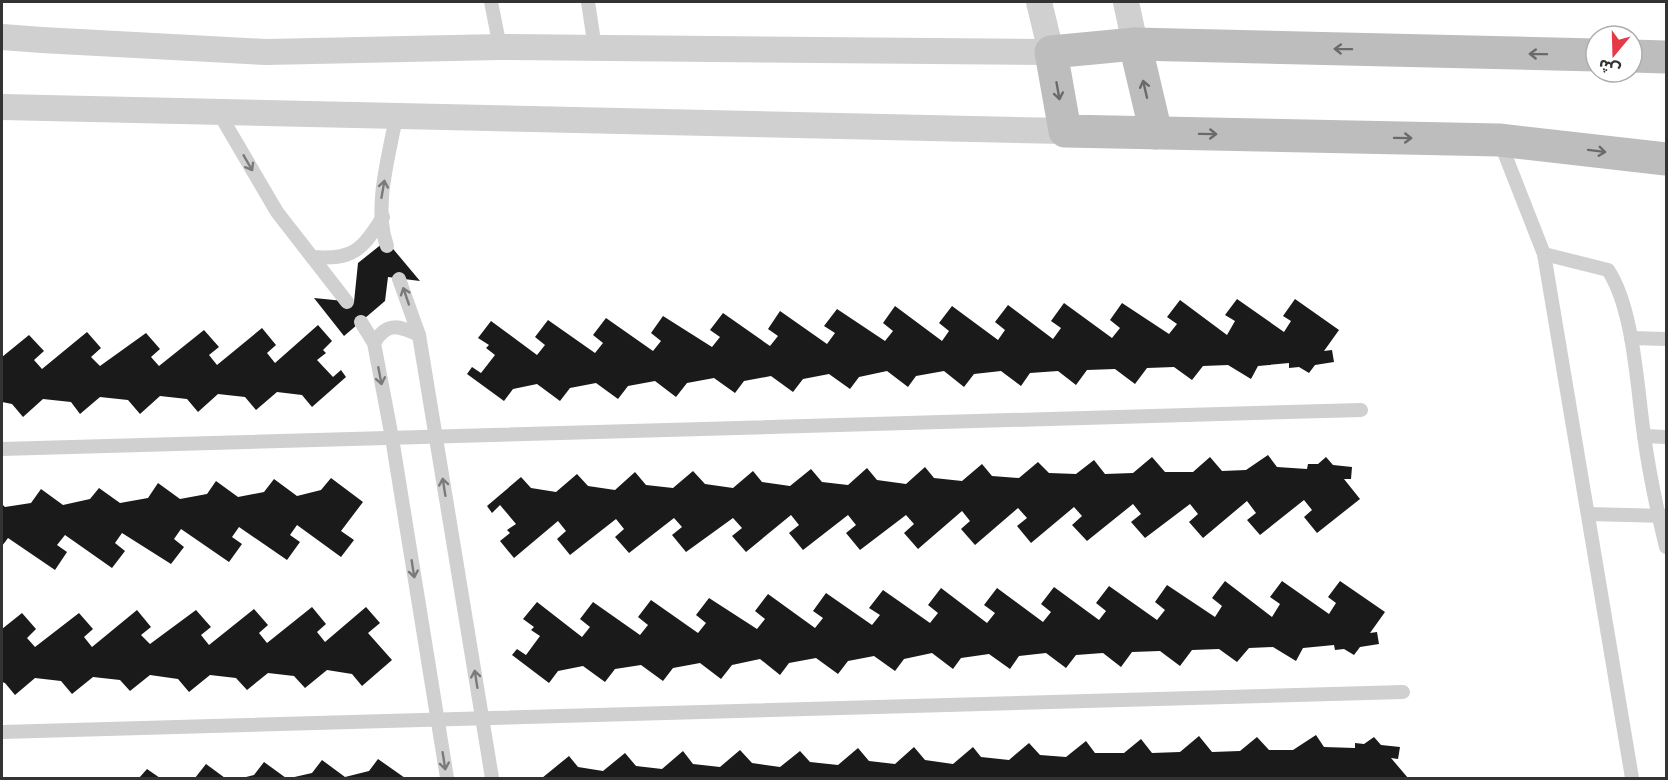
<svg xmlns="http://www.w3.org/2000/svg" width="1668" height="780" viewBox="0 0 1668 780" font-family="Figtree,'Noto Sans Arabic',sans-serif">
	<style>
		.building { fill: #1a1a1a }
		.lines { fill: none; stroke-linecap: round; stroke-linejoin: round }
		.lane { stroke: #d0d0d0; stroke-width: 14 }
		.street { stroke: #d0d0d0; stroke-width: 26 }
		.secondary { stroke: #bdbdbd; stroke-width: 33 }
		.oneway { stroke: #6a6a6a }
		.oneway2 { stroke: #7a7a7a }
	</style>
	<rect width="100%" height="100%" fill="#fff"/>
	<g class="building">
		<path d="M383 243 389 244 420 281 388 277 385 301 344 336 314 298 354 302 358 263Z"/>
		<path d="M1237 299 1284 332 1291 321 1283 316 1295 299 1339 330 1324 351 1332 350 1334 362 1315 365 1309 373 1299 367 1289 368V363L1258 366 1251 379 1228 365 1203 366 1192 380 1174 367 1147 368 1135 384 1115 369 1087 370 1076 385 1058 371 1030 373 1021 386 1001 371 974 374 964 387 944 371 916 376 908 387 887 371 859 377 850 389 829 374 803 379 793 392 771 376 744 381 735 393 714 378 687 383 676 397 655 381 628 386 618 399 596 383 570 388 560 401 537 384 513 389 504 401 467 374 472 367 481 373 495 355 486 348 489 345 478 338 491 321 537 355 545 345 535 337 548 320 595 353 603 343 593 335 606 318 653 351 661 341 651 333 663 316 712 347 720 337 710 330 723 313 770 346 778 336 768 329 780 311 827 344 835 333 824 326 837 309 885 341 893 331 883 323 895 306 942 341 949 331 939 323 952 306 998 340 1005 330 995 322 1008 305 1053 339 1061 328 1051 321 1064 303 1112 338 1120 328 1110 320 1122 303 1169 334 1177 324 1167 317 1180 300 1227 335 1235 321 1225 315Z"/>
		<path d="M318 325 332 341 323 350 326 353 317 360 333 377 341 370 346 377 312 407 302 395 277 392 256 410 245 397 218 394 198 412 187 399 160 396 140 414 128 400 100 397 80 414 71 402 43 399 23 417 12 404 2 402V357L29 335 44 351 34 360 42 369 87 332 101 348 91 357 100 366 146 333 160 349 151 357 159 366 204 330 219 347 209 355 217 365 262 328 276 345 267 353 275 363Z"/>
		<path d="M1268 455 1277 467 1307 469 1308 464H1318L1326 457 1333 465 1352 467 1351 479H1344L1360 499 1317 533 1304 517 1312 510 1304 500 1260 535 1247 520 1256 513 1247 501 1203 538 1189 522 1198 514 1190 504 1145 538 1131 522 1141 514 1133 504 1087 541 1072 525 1082 516 1074 507 1031 543 1017 526 1027 518 1018 508 975 545 961 529 970 521 962 511 918 549 904 533 914 524 906 515 860 550 846 533 856 525 848 515 803 550 789 533 799 525 791 515 746 552 732 536 742 528 733 518 686 552 672 535 682 527 674 518 629 553 615 537 624 529 616 519 570 555 557 539 566 531 558 521 514 558 500 541 510 533 507 530 516 524 500 505 492 513 487 506 521 477 531 488 556 492 577 474 588 486 615 490 635 472 646 485 673 488 693 471 705 484 733 488 753 471 762 482 790 486 811 469 822 482 848 485 867 468 877 480 906 484 925 467 934 478 962 481 982 464 992 476 1019 478 1038 462 1049 473 1076 474 1094 460 1105 474 1133 473 1152 457 1165 472H1193L1210 457 1222 471 1246 470Z"/>
		<path d="M331 478 363 502 341 531 354 540 341 557 297 525 290 535 300 542 287 560 239 527 232 537 242 544 229 562 181 529 174 539 184 547 171 564 122 533 115 543 125 551 112 568 65 535 57 545 67 552 55 570 8 538 2 546V504L5 507 31 503 41 489 63 505 90 499 99 488 120 503 148 498 158 483 180 499 207 494 216 481 238 497 264 492 274 479 297 496 321 490Z"/>
		<path d="M1225 581 1272 617 1280 604 1270 597 1282 581 1329 614 1336 603 1328 597 1340 581 1385 612 1370 633 1377 632 1379 644 1360 647 1354 655 1344 649 1335 650 1334 645 1303 648 1296 661 1273 647 1249 648 1237 662 1219 649 1192 650 1180 666 1160 651 1132 652 1121 667 1103 653 1076 655 1066 668 1046 653 1019 656 1010 669 989 654 961 658 953 669 932 653 904 659 895 671 874 656 848 661 838 674 816 658 789 663 780 675 760 659 732 665 721 679 700 663 673 668 663 681 641 665 615 669 605 682 583 666 558 671 549 683 512 655 517 649 526 655 540 636 531 630 534 627 523 619 537 602 582 637 590 627 580 619 593 602 640 635 648 625 638 617 651 600 698 633 706 623 696 615 709 598 757 629 765 619 755 611 768 594 815 628 823 618 813 611 826 593 872 625 880 615 869 608 883 590 930 623 938 613 928 605 941 588 987 623 995 613 984 605 997 588 1043 622 1051 612 1041 604 1054 587 1099 620 1106 611 1096 603 1109 586 1157 620 1165 610 1155 602 1167 585 1215 617 1222 606 1212 598Z"/>
		<path d="M312 607 326 624 317 632 325 642 366 607 380 623 368 633 392 660 362 686 352 674 327 670 305 688 294 676 268 673 247 690 236 678 210 675 189 692 178 679 150 675 130 691 120 680 93 677 72 694 61 681 35 678 15 695 5 683 2 682V629L22 613 36 629 27 638 35 647 79 613 93 629 84 637 92 647 137 610 151 627 141 635 150 644 196 610 211 627 201 635 209 645 254 609 268 625 259 633 267 643Z"/>
		<path d="M1316 735 1324 747 1355 748V743L1364 744 1374 737 1381 745 1400 747 1398 759 1391 758 1408 778H542L569 756 578 767 603 771 625 753 636 766 662 769 683 751 693 764 720 767 740 750 752 763 780 767 800 751 810 762 838 765 858 748 869 761 895 764 914 747 925 760 953 764 973 747 981 757 1009 760 1029 743 1040 755 1066 757 1086 741 1095 753H1124L1141 739 1152 753 1180 752 1199 736 1212 752 1240 751 1257 737 1269 750H1293Z"/>
		<path d="M378 759 405 778H290L312 773 322 760 345 777 369 771Z"/>
		<path d="M264 762 286 778H242L254 775Z"/>
		<path d="M206 764 225 778H195Z"/>
		<path d="M147 769 160 778H139Z"/>
	</g>
	<g class="lines">
		<g class="lane">
			<path d="M491 2 500 47"/>
			<path d="M588 2 595 48"/>
			<path d="M219 113 277 212 347 302"/>
			<path d="M1500 142 1544 254 1632 778"/>
			<path d="M387 246C373 208 389 156 396 117"/>
			<path d="M1544 254 1608 270C1634 309 1637 388 1644 435 1649 473 1657 510 1666 547"/>
			<path d="M312 257C353 260 361 251 383 217"/>
			<path d="M399 279 419 335 492 778"/>
			<path d="M361 322 374 343 392 438 447 778"/>
			<path d="M1631 338 1666 339"/>
			<path d="M374 343C387 321 399 326 419 335"/>
			<path d="M1644 436 1666 437"/>
			<path d="M2 449 1361 410"/>
			<path d="M1588 514 1666 516"/>
			<path d="M2 732 1403 692"/>
		</g>
		<g class="street">
			<path d="M1126 2 1135 44"/>
			<path d="M2 37 42 40 266 52 500 47 1051 52 1039 2"/>
			<path d="M2 107 1065 131"/>
		</g>
		<g class="secondary">
			<path d="M1135 44 1156 133"/>
			<path d="M1596 55 1135 44 1051 52 1065 131 1499 140 1666 159"/>
			<path d="M1632 56 1666 57"/>
		</g>
	</g>
	<defs><path id="oneway-shaft" d="M-6 0H5M1.5-3L5.5 0L1.5 3" fill="none" stroke-width="1.6" stroke-linecap="round" stroke-linejoin="round" transform="scale(1.5)"/></defs>
	<g class="oneway">
		<use href="#oneway-shaft" transform="translate(1343 49) rotate(-179)"/>
		<use href="#oneway-shaft" transform="translate(1538 54) rotate(-179)"/>
		<use href="#oneway-shaft" transform="translate(1145 89) rotate(-103)"/>
		<use href="#oneway-shaft" transform="translate(1058 91) rotate(80)"/>
		<use href="#oneway-shaft" transform="translate(1208 134) rotate(1)"/>
		<use href="#oneway-shaft" transform="translate(1403 138) rotate(1)"/>
		<use href="#oneway-shaft" transform="translate(1597 151) rotate(7)"/>
	</g>
	<g class="oneway2">
		<use href="#oneway-shaft" transform="translate(248 163) rotate(60)"/>
		<use href="#oneway-shaft" transform="translate(383 189) rotate(-80)"/>
		<use href="#oneway-shaft" transform="translate(406 296) rotate(-109)"/>
		<use href="#oneway-shaft" transform="translate(380 376) rotate(79)"/>
		<use href="#oneway-shaft" transform="translate(444 487) rotate(-99)"/>
		<use href="#oneway-shaft" transform="translate(413 569) rotate(81)"/>
		<use href="#oneway-shaft" transform="translate(476 679) rotate(-99)"/>
		<use href="#oneway-shaft" transform="translate(444 761) rotate(81)"/>
	</g>
	<rect width="1668" height="780" fill="none" stroke="#333333" stroke-width="6"/>
	<g transform="translate(1614 54) rotate(199)"><circle r="28" fill="#ffffff" stroke="#adadad" stroke-width="1.5"/>
	<path d="M0-4.5L10 22L0 15L-10 22Z" fill="#e63946"/>
	<text y="-9" font-size="16" font-weight="bold" text-anchor="middle" fill="#333333">ش</text>
	</g>
</svg>
